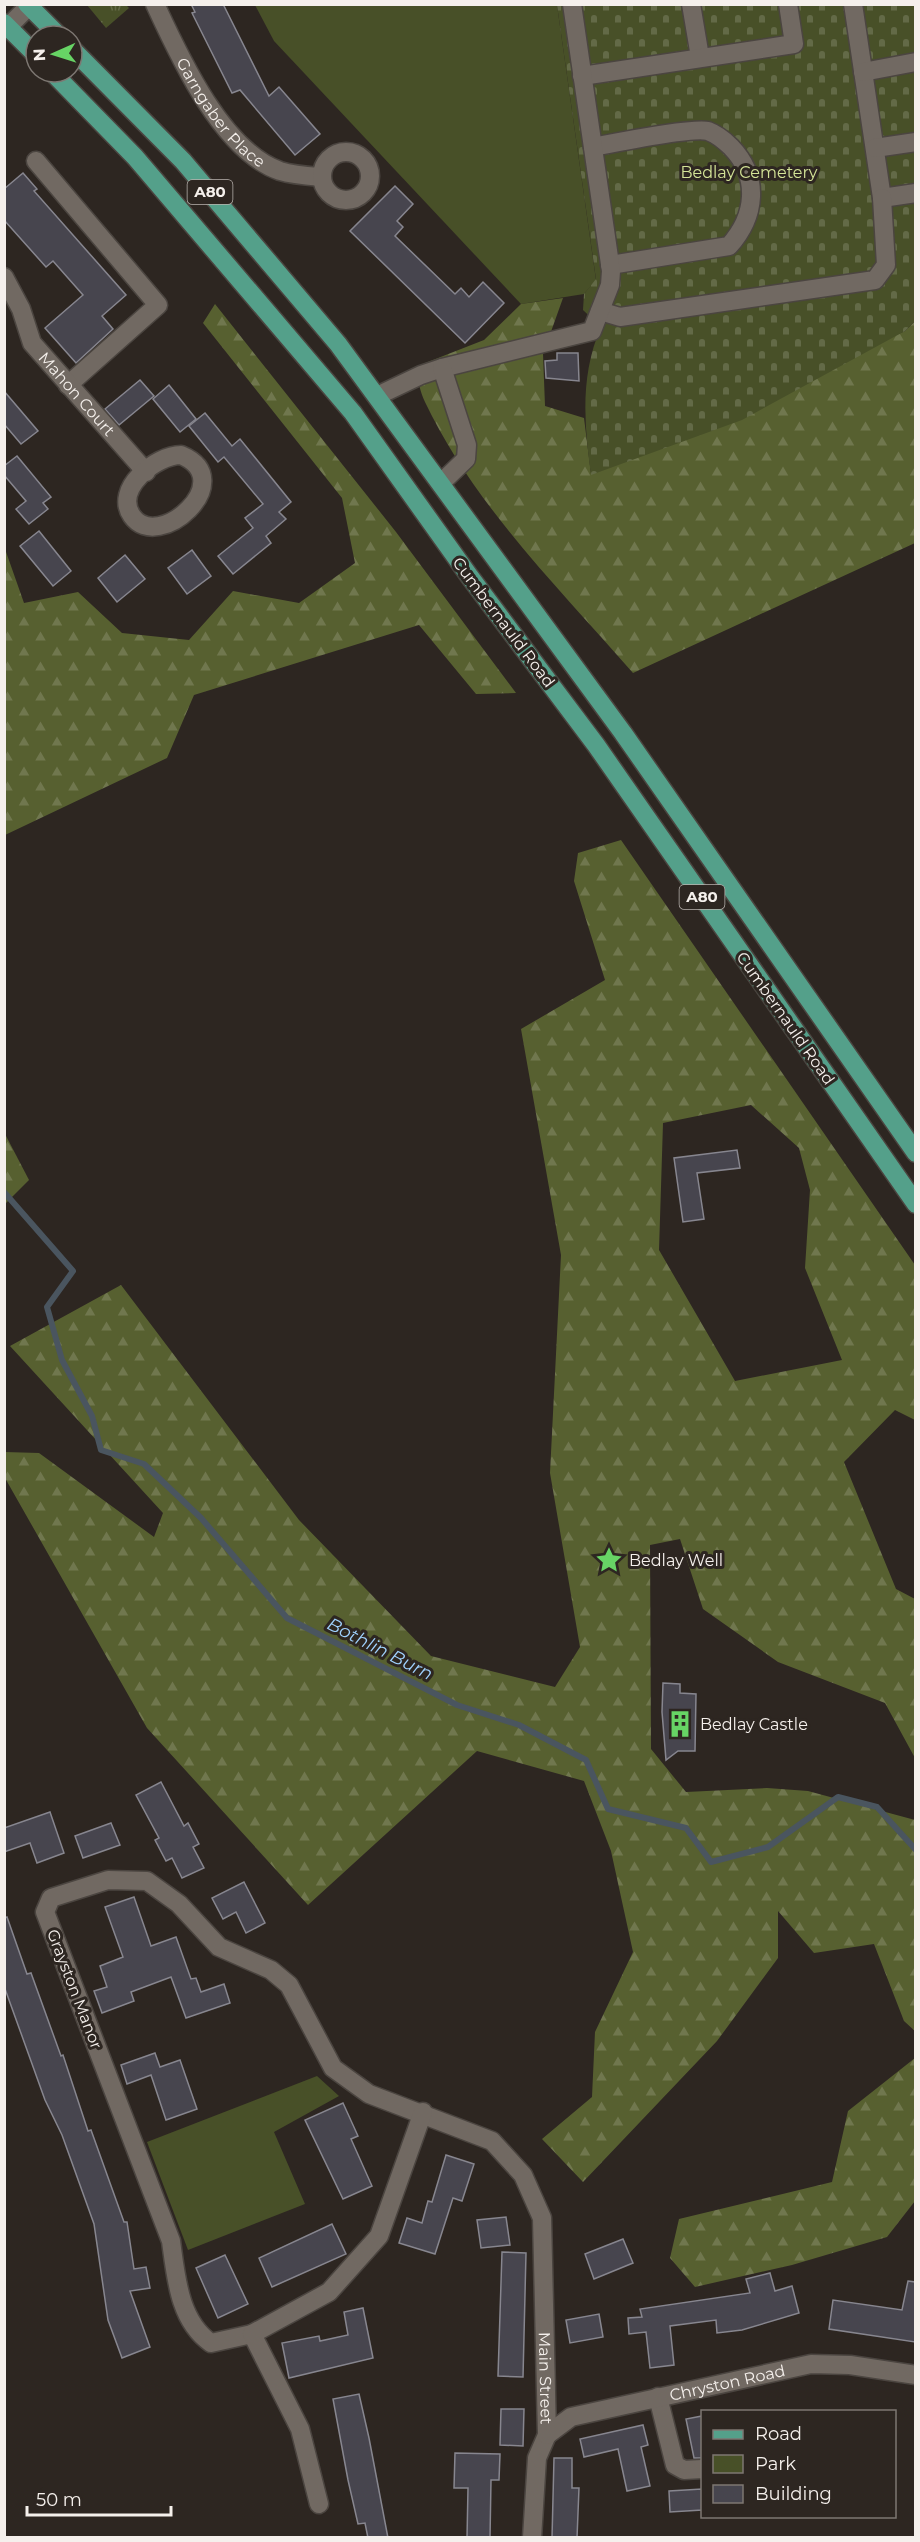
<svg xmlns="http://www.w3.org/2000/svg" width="920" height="2542" viewBox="0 0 920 2542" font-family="Montserrat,sans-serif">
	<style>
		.green { fill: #485028 }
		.forest { fill: url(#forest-firs); fill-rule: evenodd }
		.cemetery { fill: url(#cemetery-stones) }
		.park { fill: url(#park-tufts) }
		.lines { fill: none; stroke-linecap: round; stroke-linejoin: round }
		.stream { stroke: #4a555f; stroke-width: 6 }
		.building { fill: #47454e; stroke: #87868f; stroke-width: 1.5 }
		.minor-casing { stroke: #4b4540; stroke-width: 21 }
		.major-casing { stroke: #4b4540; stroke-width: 21 }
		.minor { stroke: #716962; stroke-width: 18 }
		.major { stroke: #54a08a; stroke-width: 18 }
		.labels { text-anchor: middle; stroke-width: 6; stroke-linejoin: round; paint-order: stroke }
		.shield { fill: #2d2621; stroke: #b9b3af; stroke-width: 1.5 }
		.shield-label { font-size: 15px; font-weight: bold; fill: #f5f0ec }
		.street-label { font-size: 16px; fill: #f5f0ec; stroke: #2d2621 }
		.park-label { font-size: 16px; fill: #d4e497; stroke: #2d2621 }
		.poi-label { font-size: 16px; fill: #f5f0ec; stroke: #2d2621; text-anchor: start }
		.water-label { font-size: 18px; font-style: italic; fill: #a0d2fe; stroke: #2d2621 }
	</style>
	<defs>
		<pattern id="forest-firs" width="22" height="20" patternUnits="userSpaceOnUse" patternTransform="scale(1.5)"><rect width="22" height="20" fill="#576030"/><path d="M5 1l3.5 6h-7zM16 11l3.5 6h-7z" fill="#70774e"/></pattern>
		<pattern id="cemetery-stones" width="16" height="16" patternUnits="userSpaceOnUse" patternTransform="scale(1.5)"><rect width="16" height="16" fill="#485028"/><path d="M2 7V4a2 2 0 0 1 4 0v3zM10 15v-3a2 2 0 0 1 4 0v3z" fill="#636a47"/></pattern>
		<pattern id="park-tufts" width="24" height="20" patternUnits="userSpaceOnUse" patternTransform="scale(1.5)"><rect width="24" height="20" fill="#485028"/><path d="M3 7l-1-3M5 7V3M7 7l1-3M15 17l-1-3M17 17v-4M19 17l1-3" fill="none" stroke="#636a47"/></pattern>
	</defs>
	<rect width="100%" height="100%" fill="#2d2621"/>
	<g class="green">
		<path d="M255 5H557L596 280 584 294 521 304 274 41Z"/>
		<path d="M317 2076 339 2096 274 2132 305 2204 188 2250 147 2142Z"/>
	</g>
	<g class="forest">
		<path d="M563 298 543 354 545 406 584 418 591 474 905 331 915 321V543L633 673C559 588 474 505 425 402 420 392 418 379 415 367L484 340 521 304Z"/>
		<path d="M215 304 396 532 516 693 476 694 419 625 194 695 167 758 5 835V549L24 603 78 592 122 633 189 640 233 591 299 603 355 563 342 498 203 323Z"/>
		<path d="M621 840 915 1265V1420L895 1410 844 1462 896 1589 915 1599V1758L885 1703 778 1662 703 1609 680 1539 650 1545 651 1749 686 1792 767 1788 808 1791 915 1820 916 2032 904 2021 874 1944 814 1953 778 1911V1958L717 2041 583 2182 542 2139 592 2097 595 2032 633 1952 611 1851 584 1781 477 1751 308 1905 147 1728 5 1478 4 1452 39 1453 154 1537 163 1513 10 1346 121 1285 299 1520 431 1656 555 1687 580 1647 550 1473 561 1255 521 1029 605 980 574 881 578 853ZM751 1105 799 1148 810 1190 805 1268 842 1360 735 1381 659 1250 663 1123Z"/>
		<path d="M5 1134 29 1180 5 1204H4Z"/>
		<path d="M915 2058V2201L887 2237 792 2265 695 2287 670 2258 679 2219 832 2182 848 2111Z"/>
	</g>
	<path class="cemetery" d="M557 5H915V321L905 331 742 420 591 475C584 424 580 375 601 327L583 310 584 294 596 279Z"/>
	<path class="park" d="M87 5H126L129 8 106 28Z"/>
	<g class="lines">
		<path class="stream" d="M4 1192 73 1271 47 1307 62 1360 92 1416 101 1450 144 1464 201 1518 287 1618 457 1705 519 1725 586 1760 608 1809 686 1828 711 1862 768 1847 838 1797 877 1807 916 1850"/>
	</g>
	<g class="building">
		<path d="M191 4H223L269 96 279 87 320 134 295 155 240 90 232 93 192 13 195 12Z"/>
		<path d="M23 173 37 189 34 191 126 295 102 316 113 329 76 363 45 328 83 295 53 261 46 267 4 220V189Z"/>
		<path d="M395 186 413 204 397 221 403 227 395 236 455 294 461 288 469 297 483 282 504 303 465 343 350 231Z"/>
		<path d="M557 353H578L579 381 546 378 545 361 557 360Z"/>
		<path d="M140 380 154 396 119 425 105 409Z"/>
		<path d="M169 385 196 419 180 432 153 399Z"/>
		<path d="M4 391 38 431 21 444 4 424Z"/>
		<path d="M205 413 232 446 240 439 291 502 279 512 286 519 266 536 271 543 233 574 218 556 253 528 245 518 263 504 224 457 218 462 189 426Z"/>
		<path d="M17 456 51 497 43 503 48 509 29 524 16 509 26 501 4 475V466Z"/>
		<path d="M39 531 71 571 53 586 20 546Z"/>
		<path d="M192 550 211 576 187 594 168 568Z"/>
		<path d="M125 555 145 579 117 602 98 578Z"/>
		<path d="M737 1150 740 1168 697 1173 704 1219 683 1222 674 1158Z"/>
		<path d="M663 1683 680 1684V1693L696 1694 695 1751H678L666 1760 662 1712Z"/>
		<path d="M161 1782 184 1826 188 1823 199 1844 193 1847 204 1868 182 1878 172 1858 166 1861 155 1840 159 1838 136 1795Z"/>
		<path d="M50 1812 64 1853 37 1863 30 1843 4 1852V1828Z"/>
		<path d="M111 1823 120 1845 83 1858 75 1836Z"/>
		<path d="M244 1882 265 1923 246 1933 236 1912 223 1919 212 1898Z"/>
		<path d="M134 1897 151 1946 176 1937 191 1979 196 1978 201 1992 224 1984 230 2003 186 2018 171 1977 131 1992 134 2001 102 2013 94 1991 107 1987 100 1966 123 1957 105 1907Z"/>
		<path d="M7 1917 27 1974 31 1973 61 2056 63 2055 88 2131 91 2130 124 2222H127L134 2269 146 2267 150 2288 130 2291 150 2347 122 2358 108 2320 94 2224 62 2135 45 2100 4 1986V1918Z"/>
		<path d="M155 2053 160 2067 180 2060 197 2109 166 2120 151 2075 127 2084 121 2065Z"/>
		<path d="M343 2103 358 2136 351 2139 372 2186 343 2199 305 2120Z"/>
		<path d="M446 2155 474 2164 462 2201 453 2198 435 2254 399 2243 407 2218 422 2223 428 2201 432 2202Z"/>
		<path d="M506 2217 510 2245 481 2248 477 2220Z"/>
		<path d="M332 2224 346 2254 272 2287 259 2258Z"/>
		<path d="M623 2239 633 2263 594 2279 585 2254Z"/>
		<path d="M502 2252 526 2253 523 2377 498 2376Z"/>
		<path d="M225 2255 248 2304 218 2318 196 2268Z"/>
		<path d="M770 2273 775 2291 792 2286 799 2313 742 2330 717 2333 716 2320 670 2326 674 2365 650 2368 646 2332 629 2334 628 2318 642 2317 640 2309 750 2293 746 2279Z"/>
		<path d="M908 2281 915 2282V2342L829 2329 833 2300 902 2310Z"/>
		<path d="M363 2308 373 2358 289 2378 282 2343 319 2336 320 2341 348 2335 344 2312Z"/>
		<path d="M599 2314 603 2337 570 2343 566 2320Z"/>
		<path d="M359 2394 369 2438 388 2538H368L365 2523 358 2524 348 2480 333 2399Z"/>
		<path d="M501 2409H524L523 2446 500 2445Z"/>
		<path d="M702 2416V2458H694L686 2419Z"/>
		<path d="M643 2425 648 2445 641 2447 650 2486 627 2491 618 2449 584 2457 580 2439Z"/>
		<path d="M455 2453 500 2454 499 2480H491L490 2538H467L468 2488H454Z"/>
		<path d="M554 2458H572V2488H579L577 2538H552Z"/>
		<path d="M702 2489V2510L670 2512 669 2491Z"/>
	</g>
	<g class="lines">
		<defs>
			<g id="minor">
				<path id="s1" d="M155 4C179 56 222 151 280 171 293 175 308 176 321 177"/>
				<path d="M691 4 700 57"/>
				<path d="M853 4 882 198 916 193"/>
				<path d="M8 27 31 4"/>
				<path d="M863 72 916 62"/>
				<path d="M582 76 794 44 788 4"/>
				<path d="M593 147C614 143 692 127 708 131 716 134 725 141 731 147 760 177 756 216 729 246L610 265"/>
				<path d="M875 148 916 142"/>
				<circle cx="346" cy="176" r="24"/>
				<path d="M36 161 158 305 68 385"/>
				<path id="s2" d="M4 277 21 309 32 343 146 472"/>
				<path d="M600 311 620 317 875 280 886 265 882 198"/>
				<path d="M377 396 421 375 442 368 592 331 610 285 611 271 572 4"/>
				<path d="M181 455C241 480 158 554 132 516 113 489 156 455 181 455Z"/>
				<path d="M441 483 466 459 467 445 442 368"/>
				<path id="s3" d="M252 2334 211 2343C179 2321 176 2277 171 2241L45 1912 51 1898 108 1880 147 1881 179 1904 219 1947 271 1970 289 1985 333 2068 369 2094 492 2141 523 2175 542 2218 547 2435 537 2458 532 2538"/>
				<path d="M658 2397 675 2465 684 2470 702 2469"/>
				<path id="s4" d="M547 2435 571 2417 811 2364 850 2365 916 2375"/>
				<path d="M319 2504 300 2429 252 2334 329 2292 379 2236 423 2112"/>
			</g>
			<g id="major">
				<path d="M27 4 59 36"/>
				<path d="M4 23 36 55"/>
				<path d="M72 49 183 161 338 344 623 733 916 1153"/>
				<path d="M52 72 135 157 353 413 470 577 596 745 916 1204"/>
			</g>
		</defs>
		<use href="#minor" class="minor-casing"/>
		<use href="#major" class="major-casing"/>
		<use href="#minor" class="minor"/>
		<use href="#major" class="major"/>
	</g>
	<defs>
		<symbol id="sight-bare" viewBox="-9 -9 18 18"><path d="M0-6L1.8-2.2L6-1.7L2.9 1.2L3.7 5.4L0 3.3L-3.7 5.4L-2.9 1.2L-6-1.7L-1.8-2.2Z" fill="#67d465" stroke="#2d2621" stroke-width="2.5" paint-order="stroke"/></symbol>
		<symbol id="building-bare" viewBox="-9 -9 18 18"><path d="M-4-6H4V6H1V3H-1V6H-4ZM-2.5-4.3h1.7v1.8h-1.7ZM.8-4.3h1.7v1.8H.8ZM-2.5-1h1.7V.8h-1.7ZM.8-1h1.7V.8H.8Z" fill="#67d465" stroke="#2d2621" stroke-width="2.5" paint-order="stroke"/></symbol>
	</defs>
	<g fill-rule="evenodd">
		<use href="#sight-bare" x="590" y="1541" width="38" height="38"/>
		<use href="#building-bare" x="661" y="1705" width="38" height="38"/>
	</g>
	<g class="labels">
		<g class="shield">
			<rect x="187.5" y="180" width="45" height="24" rx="4.5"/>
			<rect x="679.5" y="885" width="45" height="24" rx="4.5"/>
		</g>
		<g class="shield-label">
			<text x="210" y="197">A80</text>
			<text x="702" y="902">A80</text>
		</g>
		<g class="street-label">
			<text dy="6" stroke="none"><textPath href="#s1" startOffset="128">Garngaber Place</textPath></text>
			<text dy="6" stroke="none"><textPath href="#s2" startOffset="140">Mahon Court</textPath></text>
			<text transform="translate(504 622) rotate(53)" y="6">Cumbernauld Road</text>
			<text transform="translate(786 1018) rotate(55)" y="6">Cumbernauld Road</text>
			<text transform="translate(75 1989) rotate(69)" y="6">Grayston Manor</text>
			<text dy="6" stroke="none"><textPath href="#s3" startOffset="1323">Main Street</textPath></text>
			<text dy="6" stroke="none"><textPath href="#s4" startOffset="190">Chryston Road</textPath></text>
		</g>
		<g class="park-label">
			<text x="749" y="178">Bedlay Cemetery</text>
		</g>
		<g class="poi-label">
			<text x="629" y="1566">Bedlay Well</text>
			<text x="700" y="1730">Bedlay Castle</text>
		</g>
		<g class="water-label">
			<text transform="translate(380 1649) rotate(27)" y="6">Bothlin Burn</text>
		</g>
	</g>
	<rect width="920" height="2542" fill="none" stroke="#f5f0ec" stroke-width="12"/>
	<rect x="701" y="2410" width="195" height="108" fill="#2d2621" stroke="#7d7772" stroke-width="1.5"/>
	<rect x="713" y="2430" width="30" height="9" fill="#54a08a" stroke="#7d7772" stroke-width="1.5"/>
	<text x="755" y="2440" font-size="18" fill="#f5f0ec">Road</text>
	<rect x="713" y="2455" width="30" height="18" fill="#485028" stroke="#7d7772" stroke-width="1.5"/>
	<text x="755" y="2470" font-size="18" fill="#f5f0ec">Park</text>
	<rect x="713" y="2485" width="30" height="18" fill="#47454e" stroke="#7d7772" stroke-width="1.5"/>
	<text x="755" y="2500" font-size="18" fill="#f5f0ec">Building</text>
	<g transform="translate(54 54) rotate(267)"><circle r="28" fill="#2d2621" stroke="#7d7772" stroke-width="1.5"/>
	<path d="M0-4.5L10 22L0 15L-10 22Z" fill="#67d465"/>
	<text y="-9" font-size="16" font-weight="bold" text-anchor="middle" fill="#f5f0ec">N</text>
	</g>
	<path d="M27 2506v9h144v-9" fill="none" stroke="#f5f0ec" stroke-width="3"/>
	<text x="36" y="2506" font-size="18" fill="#f5f0ec" stroke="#2d2621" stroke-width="4.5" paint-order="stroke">50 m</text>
</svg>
